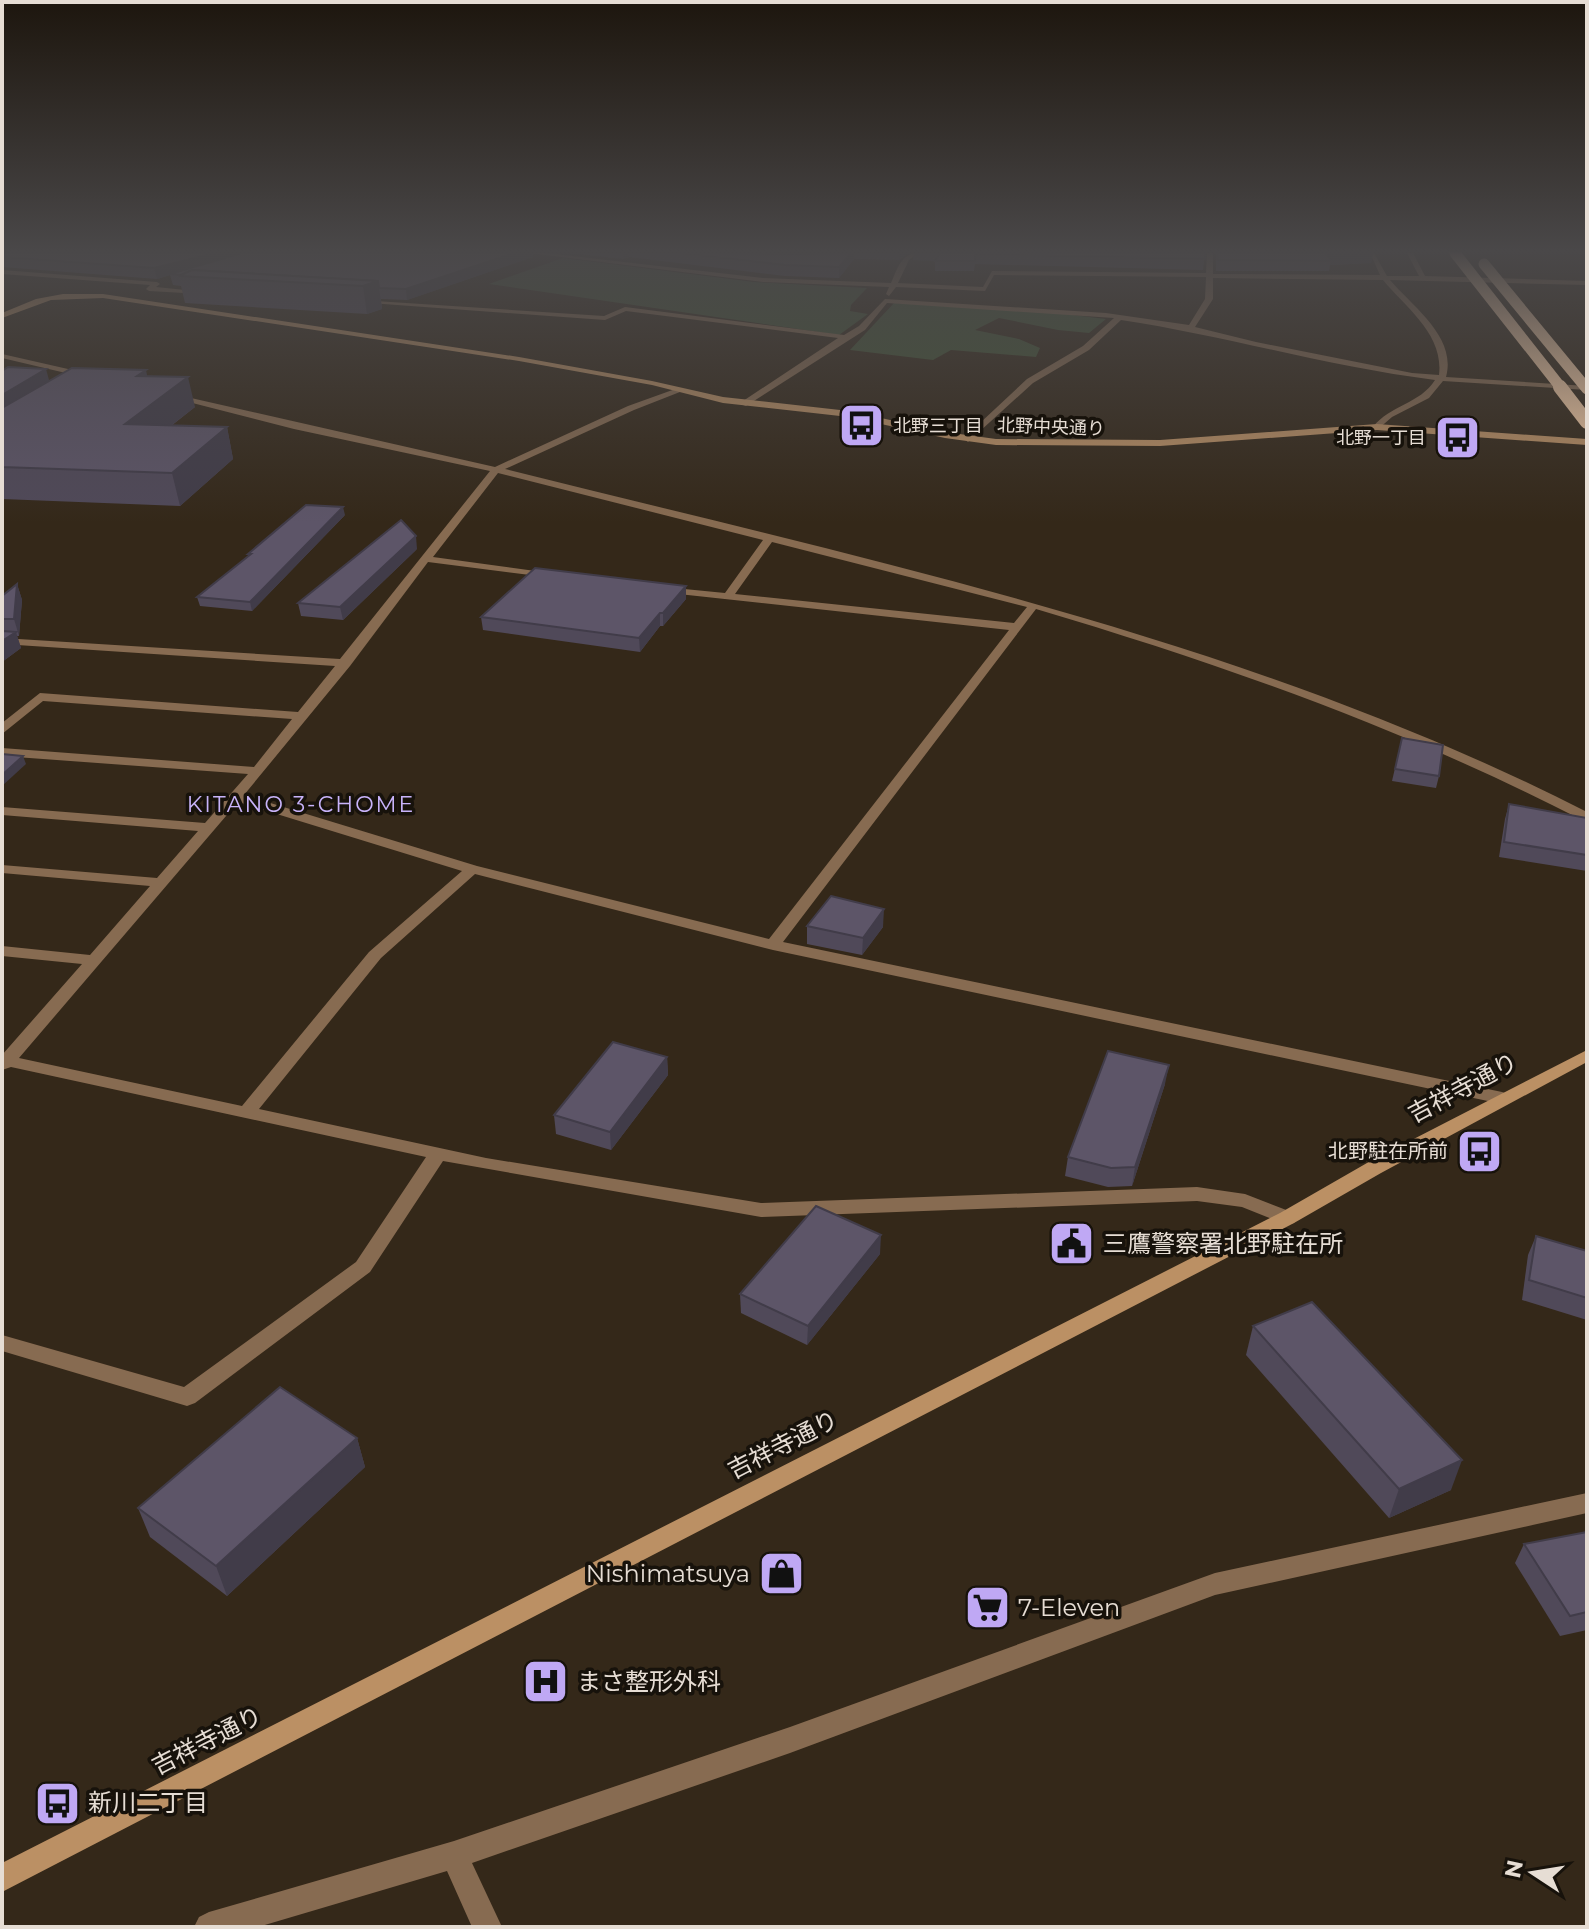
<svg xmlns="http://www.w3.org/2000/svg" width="1589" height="1929" viewBox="0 0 1589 1929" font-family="Montserrat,'Noto Sans JP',sans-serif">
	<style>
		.green { fill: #435536 }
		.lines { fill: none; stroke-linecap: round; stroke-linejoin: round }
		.street { fill: #876b51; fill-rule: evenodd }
		.secondary { fill: #bb9064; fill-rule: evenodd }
		.highway-bridge-far1 { stroke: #f5cca5; stroke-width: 11 }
		.highway-bridge { stroke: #f5cca5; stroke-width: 14 }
		.wall { fill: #504959 }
		.shaded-wall { fill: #413c49 }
		.building { fill: #5d5568; stroke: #413c49; stroke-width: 2 }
		.labels { text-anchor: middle; stroke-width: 7; stroke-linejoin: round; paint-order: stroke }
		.far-poi-label { font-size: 18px; fill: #e6ddd4; stroke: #17120b; text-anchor: start }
		.far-street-label { font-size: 18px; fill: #e6ddd4; stroke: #17120b }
		.poi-label { font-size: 20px; fill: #e6ddd4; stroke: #17120b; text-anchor: end }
		.neighbourhood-label { font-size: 22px; letter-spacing: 2px; fill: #c8b3fa; stroke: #17120b }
		.near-street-label { font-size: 24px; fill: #e6ddd4; stroke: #17120b }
		.near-poi-label { font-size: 24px; fill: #e6ddd4; stroke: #17120b; text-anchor: start }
	</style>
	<rect width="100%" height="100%" fill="#342819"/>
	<g class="green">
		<path d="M563 258 754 282 867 288 851 305 850 311 868 314 839 335 489 284Z"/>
		<path d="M894 303 1048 312 1106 319 1089 333 1058 330 999 318 975 330 1019 339 1040 348 1036 357 951 350 933 360 850 350Z"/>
	</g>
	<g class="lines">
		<g class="street">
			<path d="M529 253H546L763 278 891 283C897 270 901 253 918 253L909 260 898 283 983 287 992 271 1206 273 1207 253H1213V274L1380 275 1371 255 1374 253 1387 276H1419L1407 253H1413L1425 276 1587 281V285L1390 280C1413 307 1457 337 1446 377L1587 386V390L1443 381 1429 398 1392 417 1377 430 1373 427C1390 405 1420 404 1435 380 1329 367 1227 336 1121 320L1089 350 1033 383 968 442 964 439 965 437 1027 379 1083 346 1114 318 887 303 865 330 746 406 743 405V401L838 338 626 311 605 320 356 302 360 300 604 316 625 307 844 335 859 326 885 299 1106 313 1189 325 1205 299 1206 277 994 275 985 291 896 287 889 296 886 294 889 287 763 282ZM1213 278 1383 280C1406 308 1444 334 1439 375L1412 373 1256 342 1195 327 1213 299Z"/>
			<path d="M2 270 157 282 160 284 156 287 205 292 202 294 149 291 146 289 150 285 2 274Z"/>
			<path d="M2 354 90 374 91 376 87 378 2 358Z"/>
			<path d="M678 388 685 390 634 410 505 469C872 561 1246 638 1587 812V821L1582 820C1407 730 1225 665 1036 609L783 942 1502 1092 1508 1094 1511 1098 1508 1102 1502 1104 773 950 475 874 381 958 259 1109 486 1158 761 1203 1197 1187 1245 1194 1294 1213 1297 1218 1294 1223 1287 1225 1242 1207 1197 1201 761 1217 443 1161 370 1272 195 1403 187 1406 2 1351V1335L184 1387 356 1262 426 1157 11 1067 2 1070V1055L82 964 2 956V946L90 955 150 886 2 873V865L157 878 198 831 2 815V807L205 823 248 774 2 756V748L254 767 292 719 43 701 2 734V723L40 693 298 712 335 666 2 644V638L340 659 490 471 294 429 169 397V393L495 467 628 406ZM498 473 763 540 725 593 664 587 660 588V592L1009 630 769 939 477 866 244 795 350 666 428 562 554 578V574L550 573 433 557ZM772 542 1027 607 1014 623 735 594ZM238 802 462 871 369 952 242 1106 19 1058Z"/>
			<path d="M1587 1493V1513L1215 1595 790 1753 472 1863 502 1927H472L447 1871 258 1927H194L199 1917 209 1912 454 1841 790 1727 1215 1573Z"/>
		</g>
		<g class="secondary">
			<path d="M63 294H103L519 357 652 381 723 397 849 411 945 432 996 439 1160 440 1377 424 1587 439V445L1377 430 1160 446 996 445 945 438 849 417 723 403 652 385 519 361 103 298 51 300 2 318V313L36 299Z"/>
			<path d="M1587 1050V1062L1381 1173 1294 1223 2 1892V1863L1280 1213 1367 1163Z"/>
		</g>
		<g class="highway-bridge-far1">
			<path d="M1455 253 1562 389"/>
			<path d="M1484 264 1587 389"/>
		</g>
		<path class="highway-bridge" d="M1560 387 1587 422"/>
	</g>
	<g class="wall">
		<path d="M2 253H533V257L407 300 381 299 382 309 367 314 185 303 181 286 173 285 170 275 157 279 2 267Z"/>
		<path d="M570 253H908L899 260 854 259 839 278 785 276 629 257 623 259Z"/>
		<path d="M914 253H1205L1203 270 975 264 974 271H935V261L913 260Z"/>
		<path d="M1216 253H1373L1371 263 1330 265 1329 271H1216Z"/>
		<path d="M2 371 49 381 147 376 195 407 171 426 227 427 233 459 180 506 2 499Z"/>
		<path d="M345 515 252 611 200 606 197 597 248 556V554Z"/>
		<path d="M417 549 343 620 301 616 298 603Z"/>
		<path d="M17 584 22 600 19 636H17L21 648 2 662V596Z"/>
		<path d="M686 599 663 626H660L640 652 483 630 481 617Z"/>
		<path d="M1402 738 1439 776 1436 788 1392 781Z"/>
		<path d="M1509 804 1587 818V871L1499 857 1505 819Z"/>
		<path d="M807 926 883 927 862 955 807 944Z"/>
		<path d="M667 1057 668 1075 611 1150 556 1134 554 1115Z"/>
		<path d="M1165 1084 1132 1186 1108 1187 1065 1176 1068 1157Z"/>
		<path d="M1536 1236 1587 1251V1320L1522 1300 1528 1255Z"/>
		<path d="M880 1254 807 1345 741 1313 740 1294Z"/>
		<path d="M1253 1326 1451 1490 1389 1518 1246 1355Z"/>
		<path d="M357 1438 365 1467 227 1596 150 1537 138 1508Z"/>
		<path d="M1587 1532V1630L1560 1636 1515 1563 1524 1544Z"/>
	</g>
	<g class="shaded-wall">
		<path d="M215 253H257L170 274V275L157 279 154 268Z"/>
		<path d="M514 253H533V257L407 300 406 289Z"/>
		<path d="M623 253H628L629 257 623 259Z"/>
		<path d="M851 253H855L854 259 839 278V267Z"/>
		<path d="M899 253H908L899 260Z"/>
		<path d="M1373 253 1371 263 1330 265 1331 261 1327 255Z"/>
		<path d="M378 281 382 309 367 314 363 286Z"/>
		<path d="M46 369 54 398 2 430V395Z"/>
		<path d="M146 370 152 399 137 376Z"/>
		<path d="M188 377 195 407 133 455 125 424Z"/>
		<path d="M227 427 233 459 180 506 172 473Z"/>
		<path d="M343 507 345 515 252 611 250 602Z"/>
		<path d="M416 536 417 549 343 620 340 607Z"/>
		<path d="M17 584 22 600 19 636 14 619Z"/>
		<path d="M686 586V599L663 626V613Z"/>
		<path d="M660 613V626L640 652 639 638Z"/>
		<path d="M16 632 21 648 2 662V641Z"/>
		<path d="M23 756 26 764 2 786V775Z"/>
		<path d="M884 909 883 927 862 955 863 938Z"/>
		<path d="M667 1057 668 1075 611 1150 610 1132Z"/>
		<path d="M1169 1065 1165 1084 1132 1186 1135 1167Z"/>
		<path d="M881 1235 880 1254 807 1345 808 1326Z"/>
		<path d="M357 1438 365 1467 227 1596 216 1566Z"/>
		<path d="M1462 1460 1451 1490 1389 1518 1399 1489Z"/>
	</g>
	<g class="building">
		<path d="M2 253H215L154 268 2 257Z"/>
		<path d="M242 253H514L406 289 379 288 378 281 192 270 181 275 170 274Z"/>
		<path d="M680 253 799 254 851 253 839 267 785 265Z"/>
		<path d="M940 253H1205V259L975 254V261H935Z"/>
		<path d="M1217 253H1373L1327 255 1331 261 1218 260Z"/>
		<path d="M192 270 378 281 363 286 179 276Z"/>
		<path d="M8 367 46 369 2 395V371Z"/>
		<path d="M72 368 146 370 137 376 188 377 125 424 227 427 172 473 2 467V408Z"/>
		<path d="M306 505 343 507 250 602 197 597 251 554H248Z"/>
		<path d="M401 520 416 536 340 607 298 603Z"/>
		<path d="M535 568 686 586 663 613H660L639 638 481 617Z"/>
		<path d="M17 584 14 619H2V596Z"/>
		<path d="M2 631 16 632 2 641Z"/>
		<path d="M1402 738 1443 745 1439 776 1395 769Z"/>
		<path d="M2 754 23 756 2 775Z"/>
		<path d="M1509 804 1587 818V855L1504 842Z"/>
		<path d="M831 896 884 909 863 938 807 926Z"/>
		<path d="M613 1042 667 1057 610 1132 554 1115Z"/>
		<path d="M1108 1051 1169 1065 1135 1167 1111 1168 1068 1157Z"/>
		<path d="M816 1206 881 1235 808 1326 740 1294Z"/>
		<path d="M1536 1236 1587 1251V1298L1529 1280Z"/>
		<path d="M1312 1302 1462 1460 1399 1489 1253 1326Z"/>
		<path d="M280 1387 357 1438 216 1566 138 1508Z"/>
		<path d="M1587 1532V1612L1570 1616 1524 1544Z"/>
	</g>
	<linearGradient id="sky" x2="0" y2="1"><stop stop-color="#1d160e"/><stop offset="0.48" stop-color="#4a4849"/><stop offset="1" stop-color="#4a4849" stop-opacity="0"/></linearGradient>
	<rect width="1589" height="523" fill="url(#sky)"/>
	<defs>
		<symbol id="bus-square" viewBox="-11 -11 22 22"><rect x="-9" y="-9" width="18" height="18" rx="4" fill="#bfa8f4" stroke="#17120b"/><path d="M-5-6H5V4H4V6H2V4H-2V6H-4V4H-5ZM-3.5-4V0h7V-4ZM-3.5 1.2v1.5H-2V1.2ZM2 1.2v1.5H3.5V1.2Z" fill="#111"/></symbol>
		<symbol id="civic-square" viewBox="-11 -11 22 22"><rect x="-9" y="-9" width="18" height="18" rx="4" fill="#bfa8f4" stroke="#17120b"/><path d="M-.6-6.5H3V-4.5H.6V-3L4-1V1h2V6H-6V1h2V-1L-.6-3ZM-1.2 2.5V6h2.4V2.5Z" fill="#111"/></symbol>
		<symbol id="shop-square" viewBox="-11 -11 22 22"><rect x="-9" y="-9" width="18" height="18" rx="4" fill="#bfa8f4" stroke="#17120b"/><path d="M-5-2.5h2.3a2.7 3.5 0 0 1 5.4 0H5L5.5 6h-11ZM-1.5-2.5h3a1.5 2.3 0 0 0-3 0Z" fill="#111"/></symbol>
		<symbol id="supermarket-square" viewBox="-11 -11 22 22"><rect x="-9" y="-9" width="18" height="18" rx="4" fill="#bfa8f4" stroke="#17120b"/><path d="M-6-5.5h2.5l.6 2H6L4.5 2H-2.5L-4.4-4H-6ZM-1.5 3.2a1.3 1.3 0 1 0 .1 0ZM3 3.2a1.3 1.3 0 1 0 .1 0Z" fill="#111"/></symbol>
		<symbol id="hospital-square" viewBox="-11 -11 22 22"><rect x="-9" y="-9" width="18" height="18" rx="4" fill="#bfa8f4" stroke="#17120b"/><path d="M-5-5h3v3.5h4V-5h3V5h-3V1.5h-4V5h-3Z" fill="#111"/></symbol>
	</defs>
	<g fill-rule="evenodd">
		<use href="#bus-square" x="836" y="400" width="51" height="51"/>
		<use href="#bus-square" x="1432" y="412" width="51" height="51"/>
		<use href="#bus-square" x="1454" y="1126" width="51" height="51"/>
		<use href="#civic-square" x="1046" y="1218" width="51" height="51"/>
		<use href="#shop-square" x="756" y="1548" width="51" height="51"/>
		<use href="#supermarket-square" x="962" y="1582" width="51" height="51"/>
		<use href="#hospital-square" x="520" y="1656" width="51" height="51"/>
		<use href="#bus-square" x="32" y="1778" width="51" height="51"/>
	</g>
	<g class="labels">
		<g class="far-poi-label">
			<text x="893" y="432">北野三丁目</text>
			<text x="1426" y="444" text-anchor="end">北野一丁目</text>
		</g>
		<g class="far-street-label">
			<text transform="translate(1051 427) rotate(2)" y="6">北野中央通り</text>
		</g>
		<g class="poi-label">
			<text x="1448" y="1158">北野駐在所前</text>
		</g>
		<g class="neighbourhood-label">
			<text x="301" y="812">KITANO 3-CHOME</text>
		</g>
		<g class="near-street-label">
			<text transform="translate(1463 1088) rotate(-28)" y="8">吉祥寺通り</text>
			<text transform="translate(783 1445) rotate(-27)" y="8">吉祥寺通り</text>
			<text transform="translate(207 1741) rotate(-27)" y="8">吉祥寺通り</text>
		</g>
		<g class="near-poi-label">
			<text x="1103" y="1252">三鷹警察署北野駐在所</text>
			<text x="750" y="1582" text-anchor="end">Nishimatsuya</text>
			<text x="1018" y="1616">7-Eleven</text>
			<text x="577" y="1690">まさ整形外科</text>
			<text x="88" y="1811">新川二丁目</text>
		</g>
	</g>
	<rect width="1589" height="1929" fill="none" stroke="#e6ddd4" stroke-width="8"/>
	<g transform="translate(1533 1873) rotate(282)" stroke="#17120b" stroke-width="6" paint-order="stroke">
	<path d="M0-6L14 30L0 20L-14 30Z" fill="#e6ddd4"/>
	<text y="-12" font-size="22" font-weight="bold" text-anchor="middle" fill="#e6ddd4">N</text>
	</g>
</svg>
